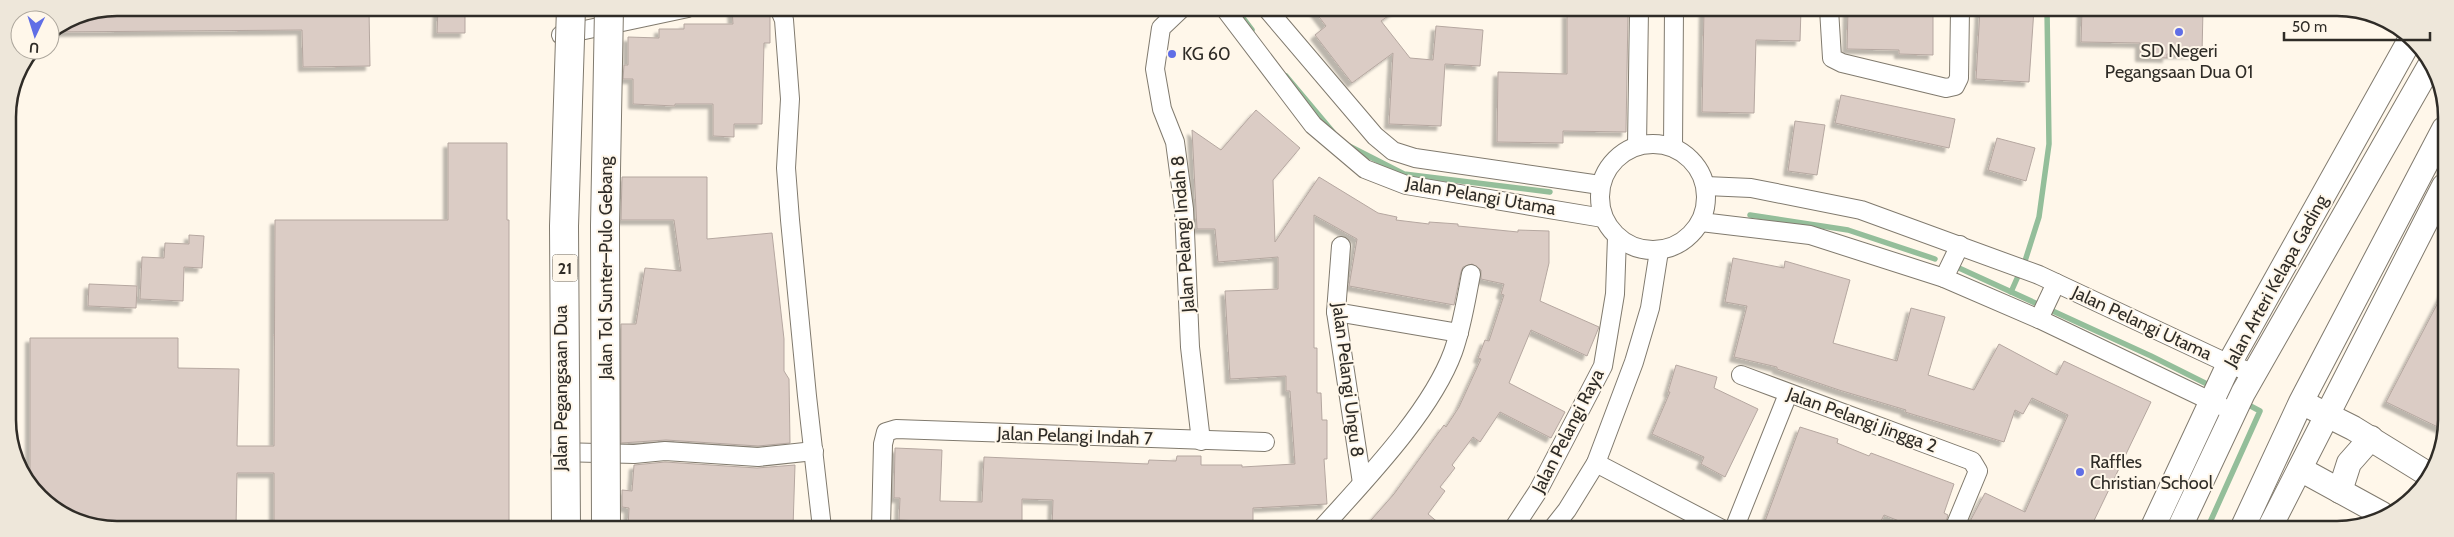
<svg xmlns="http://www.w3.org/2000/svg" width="2454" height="537" viewBox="0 0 2454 537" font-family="Cabin,sans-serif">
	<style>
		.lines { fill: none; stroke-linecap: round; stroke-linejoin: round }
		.stream { stroke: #94be9a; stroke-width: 5.5 }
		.building { fill: #dbccc5; stroke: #b5a7a0; filter: url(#shadow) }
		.street-casing { stroke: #807a6e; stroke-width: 20 }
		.secondary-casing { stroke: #807a6e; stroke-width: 26 }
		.street { stroke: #fff; stroke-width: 18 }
		.secondary { stroke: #fff; stroke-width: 24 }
		.highway-bridge-casing { stroke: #807a6e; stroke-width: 30; stroke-linecap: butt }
		.highway-bridge { stroke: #fff; stroke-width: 28 }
		.poi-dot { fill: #606ee6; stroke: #fff7ea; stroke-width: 2 }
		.labels { text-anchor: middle; stroke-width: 4; stroke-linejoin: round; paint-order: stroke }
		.shield { fill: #fff7ea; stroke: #6d6962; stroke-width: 1 }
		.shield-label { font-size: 16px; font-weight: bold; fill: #2f2c27 }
		.poi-label { font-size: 18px; fill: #2f2c27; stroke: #fff7ea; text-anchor: start }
		.street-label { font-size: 18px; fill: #2f2c27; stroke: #fff7ea }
		.rim { fill: none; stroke: #2f2c27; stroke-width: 2.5 }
	</style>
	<defs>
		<filter id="shadow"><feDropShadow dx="-4.5" dy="4.5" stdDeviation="1" flood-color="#0004"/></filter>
	</defs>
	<rect width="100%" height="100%" fill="#fff7ea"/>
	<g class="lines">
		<g class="stream">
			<path d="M1243 18 1252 30"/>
			<path d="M1286 76 1333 132"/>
			<path d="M1349 146 1404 174 1550 192"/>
			<path d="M1750 215 1848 230 1935 259"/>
			<path d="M2025 261 2039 217 2049 144 2047 9"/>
			<path d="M1959 268 2151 356 2213 387"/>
			<path d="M2011 292 2019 274"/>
			<path d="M2207 529 2260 411 2243 402"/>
		</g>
	</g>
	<g class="building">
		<path d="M117 8H286V10L369 9 370 66 303 67 302 30 52 32 75 16Z"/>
		<path d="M438 8H465V33H437Z"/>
		<path d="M1313 9H1398L1381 21 1410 58 1433 60 1436 26 1483 30 1480 66 1445 64 1441 126 1389 124 1393 53 1352 83 1315 35 1326 26Z"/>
		<path d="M1704 9H1801L1800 41 1756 40 1754 113 1702 112Z"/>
		<path d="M1848 9H1933V55L1899 54V50L1847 49Z"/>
		<path d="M1980 9H2034L2029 82 1976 79Z"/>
		<path d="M2082 9H2203L2202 54H2167V58L2140 57V43L2081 42Z"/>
		<path d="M732 10H769L770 14V43H764L762 124H734V137L713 136V104H675V106L633 104V79H623L624 65H628V37L659 38V29H684V24H733Z"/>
		<path d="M1567 13H1628L1626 132 1563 131V143L1497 142 1498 72 1567 74Z"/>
		<path d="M1841 95 1955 119 1949 148 1835 123Z"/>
		<path d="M1256 110 1300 148 1273 180 1275 242 1319 177 1378 213 1397 217 1396 220 1429 224V222L1458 224V226L1518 232V230L1549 231V263L1540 301 1599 327 1587 356 1531 330 1509 383 1565 412 1551 438 1500 412 1480 442 1473 437 1452 465 1455 468 1440 487 1445 491 1428 514 1446 529 1364 528 1394 494 1444 425 1446 427 1459 407 1481 359 1478 358 1485 340 1489 341 1504 295 1501 294 1504 284 1481 279V270L1472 264 1463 267 1461 272 1454 305 1349 286 1357 239 1314 215V348H1317V393H1321L1322 420H1327V459H1324L1327 504 1253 508V528H1052L1053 500 1022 499V528H943V522L899 520 900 498H894L895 448 942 450 940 501 982 502 984 457 1148 464 1149 460 1176 461 1177 456H1201V465H1242V467L1295 464 1290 391H1286V376L1230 379 1225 291 1278 289V257L1218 262 1215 229H1197L1192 130 1221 150Z"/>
		<path d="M1795 121 1825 125 1817 175 1788 171Z"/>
		<path d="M1997 138 2035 148 2026 181 1988 170Z"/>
		<path d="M448 143H507V220H509V528H274V473H237L236 528 96 527 40 498 30 479V338H178V368L239 369 237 446H274L275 220H448Z"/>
		<path d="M622 177H707V239L772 233 784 339V371L789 379 790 443 758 446 666 440 621 443V324H636L645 268 681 271 674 220H621Z"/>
		<path d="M189 235 204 236 202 268 184 267 183 301 140 299 142 257 164 258 165 243 189 244Z"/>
		<path d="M1733 258 1784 268 1785 261 1850 280 1833 343 1897 361 1911 308 1945 317 1928 375 1974 390 1999 344 2057 375 2064 361 2151 402 2090 529H1966L1985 493 2025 512 2068 415 2032 398 2023 414 2015 410 2004 442 1905 412 1906 410 1839 390 1777 369V367L1734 357 1747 306 1725 302Z"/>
		<path d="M89 284 137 286 136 308 88 306Z"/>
		<path d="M2444 291V430L2386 402Z"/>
		<path d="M1676 365 1717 377 1714 388 1758 409 1725 477 1701 464 1704 457 1652 434 1670 392H1668Z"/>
		<path d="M1800 427 1838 439 1837 443 1869 456 1871 453 1954 484 1944 513 1948 515 1944 529H1919L1884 515 1877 529H1776L1764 524Z"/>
		<path d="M665 462 757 468 795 465 793 528H628L629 508 622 507V490L632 491 634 465Z"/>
	</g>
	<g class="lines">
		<defs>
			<g id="street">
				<path d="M779 8 784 20 790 99 786 168 790 220 807 396 822 528"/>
				<path d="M1182 8 1161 28 1155 69 1162 109 1175 142 1184 209 1190 347 1201 441"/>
				<path d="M1225 9 1313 125 1365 169 1406 185 1603 218"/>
				<path d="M1267 9 1375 136 1393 151 1415 158 1600 185"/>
				<path d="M1829 9 1832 58 1842 63 1946 88 1955 86 1959 78 1960 9"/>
				<path d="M561 35 688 8"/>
				<circle cx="1653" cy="197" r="53"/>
				<path d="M1637 146 1639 9"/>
				<path d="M1673 147 1674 9"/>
				<path d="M1706 186 1751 188 1861 210 2039 275 2229 364 2255 374"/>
				<path d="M1701 222 1810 235 1944 278 2039 319 2221 406"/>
				<path d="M1341 246 1336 312 1362 483"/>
				<path d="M1944 278 1960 245"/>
				<path d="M1336 312 1459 333"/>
				<path d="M2039 319 2056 283"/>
				<path d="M1741 375 1972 461 1978 471 1954 529"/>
				<path d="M560 452 634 454 665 451 758 457 814 451"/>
				<path d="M1596 463 1722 529"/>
				<path d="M881 528 883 444 886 432 896 429 1265 442"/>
				<path d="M1322 528C1365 480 1431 412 1453 352 1462 327 1466 300 1471 274"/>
				<path d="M1513 529 1538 491 1603 366 1615 294 1617 237"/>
				<path d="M1552 529 1567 510 1596 463 1634 362 1650 308 1659 251"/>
				<path d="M1734 529 1788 394"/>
			</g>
			<g id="secondary">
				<path d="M2311 407 2353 428 2426 473"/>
				<path d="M2300 469 2382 514"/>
				<path d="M2340 491 2349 463 2371 438"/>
				<path d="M2152 529 2229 364 2411 38"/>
				<path d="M2179 529 2243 393 2429 67"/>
				<path d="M2242 529 2301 402 2444 129"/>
				<path d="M2269 529 2444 186"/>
			</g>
		</defs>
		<use href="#street" class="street-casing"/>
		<use href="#secondary" class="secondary-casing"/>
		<use href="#street" class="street"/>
		<use href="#secondary" class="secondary"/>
		<defs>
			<g id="highway-bridge">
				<path d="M566 528 564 226 571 8"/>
				<path d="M606 528 605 225 609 8"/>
			</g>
		</defs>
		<use href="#highway-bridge" class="highway-bridge-casing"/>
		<use href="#highway-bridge" class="highway-bridge"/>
	</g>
	<g class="poi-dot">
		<circle cx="2179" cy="32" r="5"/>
		<circle cx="1172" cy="54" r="5"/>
		<circle cx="2080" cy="472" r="5"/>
	</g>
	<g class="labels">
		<rect class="shield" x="552.5" y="254.5" width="25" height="27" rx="4"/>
		<g class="shield-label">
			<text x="565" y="274">21</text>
		</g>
		<g class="poi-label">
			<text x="2179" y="57" text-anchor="middle">SD Negeri<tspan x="2179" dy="21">Pegangsaan Dua 01</tspan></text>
			<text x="1182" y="60">KG 60</text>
			<text x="2090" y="468">Raffles<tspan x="2090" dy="21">Christian School</tspan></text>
		</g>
		<g class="street-label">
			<text transform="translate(1481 196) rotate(10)" y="6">Jalan Pelangi Utama</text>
			<text transform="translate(1183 234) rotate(-94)" y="6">Jalan Pelangi Indah 8</text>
			<text transform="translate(606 268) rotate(-90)" y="6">Jalan Tol Sunter–Pulo Gebang</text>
			<text transform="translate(2276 281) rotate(-61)" y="6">Jalan Arteri Kelapa Gading</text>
			<text transform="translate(2142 323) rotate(25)" y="6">Jalan Pelangi Utama</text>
			<text transform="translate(1348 380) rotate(83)" y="6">Jalan Pelangi Ungu 8</text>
			<text transform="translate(561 388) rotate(-90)" y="6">Jalan Pegangsaan Dua</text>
			<text transform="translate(1862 420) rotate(20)" y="6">Jalan Pelangi Jingga 2</text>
			<text transform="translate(1568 431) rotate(-63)" y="6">Jalan Pelangi Raya</text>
			<text transform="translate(1075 436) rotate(2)" y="6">Jalan Pelangi Indah 7</text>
		</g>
	</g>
	<path d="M0 0H2454V537H0ZM117 16H2337A101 101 0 0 1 2438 117V420A101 101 0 0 1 2337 521H117A101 101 0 0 1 16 420V117A101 101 0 0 1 117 16Z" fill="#eee7da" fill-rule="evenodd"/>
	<path class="rim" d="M117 16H2337A101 101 0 0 1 2438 117V420A101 101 0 0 1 2337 521H117A101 101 0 0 1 16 420V117A101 101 0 0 1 117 16Z"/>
	<g transform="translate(35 35) rotate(184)"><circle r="24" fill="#fff7ea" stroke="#aca69c"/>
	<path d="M0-4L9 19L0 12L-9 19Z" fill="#606ee6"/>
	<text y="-8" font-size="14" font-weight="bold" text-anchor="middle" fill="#2f2c27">U</text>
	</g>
	<path d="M2284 32v8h146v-8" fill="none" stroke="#2f2c27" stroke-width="2.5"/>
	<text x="2292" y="32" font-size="15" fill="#2f2c27" stroke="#fff7ea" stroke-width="4" paint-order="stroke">50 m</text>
</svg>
